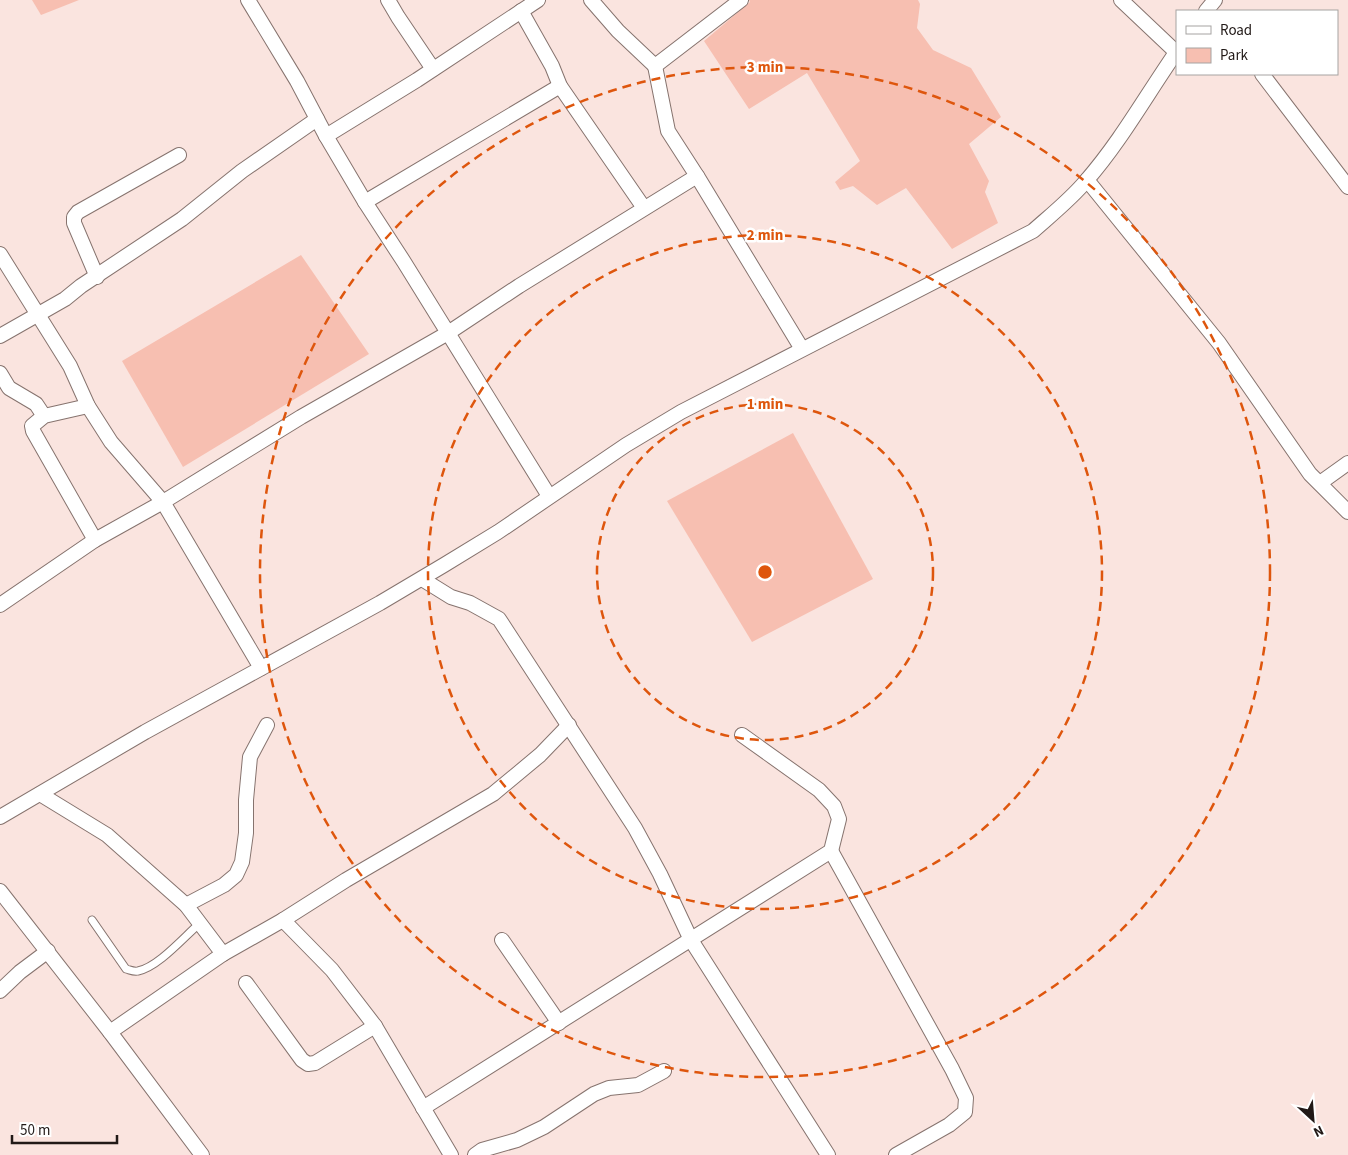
<svg xmlns="http://www.w3.org/2000/svg" width="1348" height="1155" viewBox="0 0 1348 1155" font-family="'Source Sans 3',sans-serif">
	<style>
		.green { fill: #f7bfb1 }
		.lines { fill: none; stroke-linecap: round; stroke-linejoin: round }
		.service-casing { stroke: #86736e; stroke-width: 9 }
		.minor-casing { stroke: #86736e; stroke-width: 16 }
		.service { stroke: #fff; stroke-width: 7 }
		.minor { stroke: #fff; stroke-width: 14 }
		.ring { fill: none; stroke: #de560d; stroke-width: 2.5; stroke-dasharray: 9 6 }
		.centre { fill: #de560d; stroke: #fff; stroke-width: 2.5 }
		.ring-label { font-size: 15px; text-anchor: middle; font-weight: bold; fill: #de560d; stroke: #fff; stroke-width: 5; stroke-linejoin: round; paint-order: stroke }
	</style>
	<rect width="100%" height="100%" fill="#fae4df"/>
	<g class="green">
		<path d="M32 0H79L41 15Z"/>
		<path d="M749 0H918L920 4 917 28 933 50 971 68 1001 117 969 144 989 181 985 192 998 223 952 249 906 188 877 205 853 186 840 190 835 182 860 161 807 73 749 109 704 41 750 2Z"/>
		<path d="M301 255 369 354 183 467 122 361Z"/>
		<path d="M793 433 873 579 752 642 667 501Z"/>
	</g>
	<g class="lines">
		<defs>
			<path id="service" d="M92 920 126 969C130 970 134 972 138 971 158 967 183 938 199 924"/>
			<g id="minor">
				<path d="M248 0 297 81 326 136 365 202 404 262 549 496"/>
				<path d="M388 0 398 17 433 69"/>
				<path d="M591 0 618 31 655 66 741 0"/>
				<path d="M1121 0 1176 52"/>
				<path d="M521 11 552 66 560 86 644 208"/>
				<path d="M1206 11 1215 0"/>
				<path d="M655 66 668 131 697 176 802 349"/>
				<path d="M1262 74 1348 187"/>
				<path d="M326 136 417 80 538 0"/>
				<path d="M1087 180 1219 343 1310 474 1348 512"/>
				<path d="M365 202 560 86"/>
				<path d="M0 254 70 366 88 406 111 442 163 502 261 668"/>
				<path d="M97 277 74 223V217L78 212 179 155"/>
				<path d="M0 336 65 299 81 286 182 219 242 171 317 119"/>
				<path d="M0 373 9 388 36 404 44 416"/>
				<path d="M88 406 44 416 32 426 33 431 95 540"/>
				<path d="M1320 483 1348 463"/>
				<path d="M422 579 451 597 470 603 499 619 635 828 660 874 691 940 828 1155"/>
				<path d="M0 605 95 540 163 502 301 417 448 333 519 286 697 176"/>
				<path d="M40 794 107 835 186 905 223 954"/>
				<path d="M0 817 145 732 380 603 444 565 498 532 626 445 681 412 1033 231C1051 215 1071 199 1086 181 1121 141 1147 94 1177 51"/>
				<path d="M831 851 952 1069 966 1098 965 1112 949 1125 896 1155"/>
				<path d="M0 891 110 1032 202 1155"/>
				<path d="M186 905 224 885 236 875 242 862 246 833V800L250 757 267 725"/>
				<path d="M283 920 332 970 375 1026 451 1155"/>
				<path d="M502 940 559 1023"/>
				<path d="M246 983 302 1060 308 1064 315 1063 375 1026"/>
				<path d="M0 991 20 972 48 951"/>
				<path d="M110 1032 223 954 283 920 346 880 493 794 540 755 569 725"/>
				<path d="M423 1108 831 851 839 819 834 806 819 790 742 735"/>
				<path d="M475 1155 482 1150 517 1140 544 1127 594 1094 609 1088 638 1085 664 1071"/>
			</g>
		</defs>
		<use href="#service" class="service-casing"/>
		<use href="#minor" class="minor-casing"/>
		<use href="#service" class="service"/>
		<use href="#minor" class="minor"/>
	</g>
	<g class="ring">
		<circle cx="765" cy="572" r="168"/>
		<circle cx="765" cy="572" r="337"/>
		<circle cx="765" cy="572" r="505"/>
	</g>
	<circle cx="765" cy="572" r="8" class="centre"/>
	<g class="ring-label">
		<text x="765" y="72">3 min</text>
		<text x="765" y="240">2 min</text>
		<text x="765" y="409">1 min</text>
	</g>
	<rect x="1176" y="10" width="162" height="65" fill="#ffffff" stroke="#a6a3a2"/>
	<rect x="1186" y="26" width="25" height="8" fill="#ffffff" stroke="#a6a3a2"/>
	<text x="1220" y="35" font-size="15" fill="#211917">Road</text>
	<rect x="1186" y="48" width="25" height="15" fill="#f7bfb1" stroke="#a6a3a2"/>
	<text x="1220" y="60" font-size="15" fill="#211917">Park</text>
	<g transform="translate(1313 1120) rotate(154)" stroke="#ffffff" stroke-width="4" paint-order="stroke">
	<path d="M0-4L9 19L0 12L-9 19Z" fill="#211917"/>
	<text y="-8" font-size="14" font-weight="bold" text-anchor="middle" fill="#211917">N</text>
	</g>
	<path d="M12 1135v8h105v-8" fill="none" stroke="#211917" stroke-width="2.5"/>
	<text x="20" y="1135" font-size="15" fill="#211917" stroke="#ffffff" stroke-width="4" paint-order="stroke">50 m</text>
</svg>
